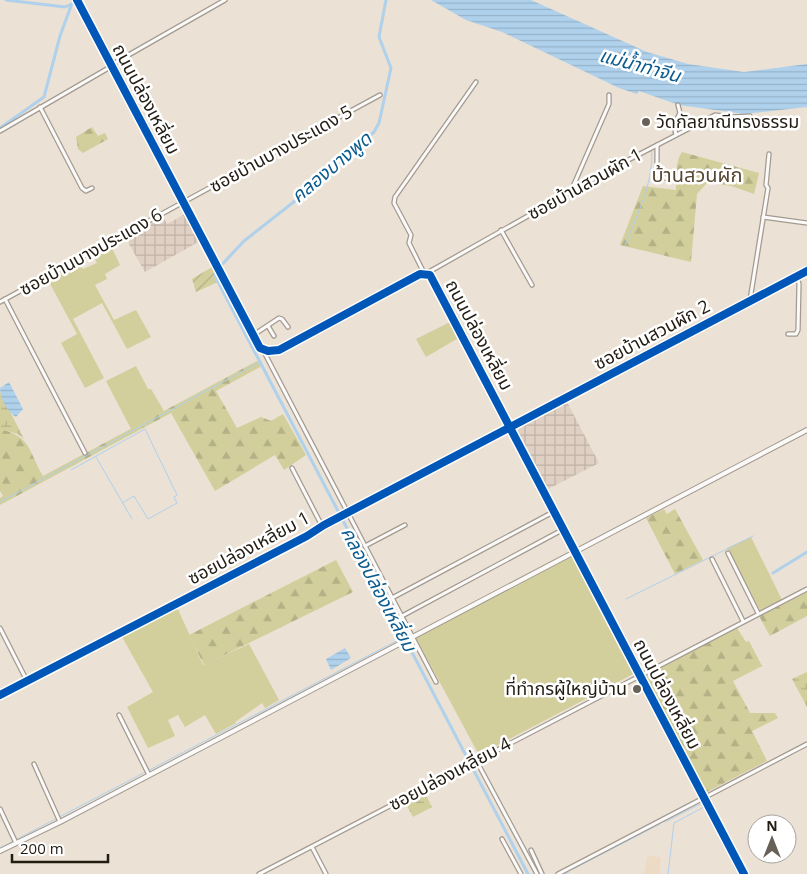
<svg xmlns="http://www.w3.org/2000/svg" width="807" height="874" viewBox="0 0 807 874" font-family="'Open Sans','Noto Sans Thai',sans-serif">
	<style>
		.built { fill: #ecdac4 }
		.industrial { fill: url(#industrial-grid) }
		.grass { fill: #d2cf9c }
		.forest { fill: url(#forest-firs) }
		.wetland { fill: url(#wetland-marsh) }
		.garden { fill: url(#garden-furrows) }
		.water { fill: url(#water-rules) }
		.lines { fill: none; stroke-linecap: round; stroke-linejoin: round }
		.stream { stroke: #afd1ec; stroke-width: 1 }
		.canal { stroke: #afd1ec; stroke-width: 3 }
		.minor-casing { stroke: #a39b91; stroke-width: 5.5 }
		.tertiary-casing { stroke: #a39b91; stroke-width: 6 }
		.minor { stroke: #fcfaf9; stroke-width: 3 }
		.tertiary { stroke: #fcfaf9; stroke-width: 4 }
		.cycleway-casing { stroke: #fff; stroke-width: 11 }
		.cycleway { stroke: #0057b8; stroke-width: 8 }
		.poi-dot { fill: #686157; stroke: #fff; stroke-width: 2 }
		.labels { text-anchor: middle; stroke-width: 5; stroke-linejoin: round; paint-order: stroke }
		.street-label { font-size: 18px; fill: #221c13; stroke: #fff }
		.poi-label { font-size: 18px; fill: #221c13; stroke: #fff; text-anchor: start }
		.water-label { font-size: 19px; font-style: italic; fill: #0c5c8f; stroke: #fff }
		.quarter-label { font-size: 20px; fill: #574733; stroke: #fff }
	</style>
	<defs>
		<pattern id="industrial-grid" width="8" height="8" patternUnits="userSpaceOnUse" patternTransform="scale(1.25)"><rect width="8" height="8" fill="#dfd0c3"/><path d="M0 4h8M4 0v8" fill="none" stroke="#bfb2a7"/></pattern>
		<pattern id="forest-firs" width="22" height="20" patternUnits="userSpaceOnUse" patternTransform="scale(1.25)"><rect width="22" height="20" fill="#d2cf9c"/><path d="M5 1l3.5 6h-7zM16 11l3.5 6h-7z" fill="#b4b186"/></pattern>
		<pattern id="wetland-marsh" width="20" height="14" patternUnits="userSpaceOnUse" patternTransform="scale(1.25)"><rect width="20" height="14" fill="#d2cf9c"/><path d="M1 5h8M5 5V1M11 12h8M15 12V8" fill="none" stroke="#b4b186"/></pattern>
		<pattern id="garden-furrows" width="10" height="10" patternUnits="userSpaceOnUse" patternTransform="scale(1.25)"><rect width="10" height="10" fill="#d2cf9c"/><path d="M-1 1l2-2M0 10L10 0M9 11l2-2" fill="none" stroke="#b4b186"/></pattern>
		<pattern id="water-rules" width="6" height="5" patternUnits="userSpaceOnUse" patternTransform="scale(1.25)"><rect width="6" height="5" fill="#afd1ec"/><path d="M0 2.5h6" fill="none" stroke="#96b3ca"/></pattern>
	</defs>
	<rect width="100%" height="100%" fill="#ebe1d4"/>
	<path class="built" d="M648 856 661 857 659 874H644Z"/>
	<g class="industrial">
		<path d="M185 214 200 241 145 272 129 244 128 235 162 215 167 224Z"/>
		<path d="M567 402 599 463 548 489 516 428Z"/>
	</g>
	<g class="grass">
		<path d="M110 244 120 265 105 274 107 279 95 285 114 320 136 310 151 337 127 349 102 303 73 319 104 378 85 388 61 343 77 334 47 278 78 261 83 269 97 263 92 253Z"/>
		<path d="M452 321 460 337 426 357 416 339Z"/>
		<path d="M136 366 148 389H151L164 411 131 429 106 381Z"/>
		<path d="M751 537 782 600 760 610 727 548Z"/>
		<path d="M574 554 637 672 479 755 416 638Z"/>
		<path d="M177 607 203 665 249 644 279 700 265 708 262 703 235 722 236 723 216 734 205 715 185 727 178 715 168 720 175 736 148 748 127 707 153 692 122 637Z"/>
	</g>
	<g class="forest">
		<path d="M92 127 98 136 105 133 108 139 83 153 78 149 76 137Z"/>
		<path d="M682 152 759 173 754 194 731 186 707 183 697 194 691 262 620 245 643 186 676 190C676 179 675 162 682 152Z"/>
		<path d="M257 361 262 366 216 391 237 428 261 417 271 421 283 414 306 455 284 470 275 455 215 491 171 413 0 505V498L3 496 0 491V429C32 437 28 451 43 476Z"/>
		<path d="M664 509 667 514 675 509 703 560 675 574 646 518Z"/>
		<path d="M336 560 353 592 204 665 189 635Z"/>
		<path d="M807 591V616L770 636 759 616Z"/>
		<path d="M737 628 746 642 749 641 762 666 733 681 750 713H775L778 718 752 731 767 761 705 793 644 674Z"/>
	</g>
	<g class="wetland">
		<path d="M0 392 24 439 18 434 0 429Z"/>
		<path d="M807 672V707L792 679Z"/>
		<path d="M424 791 432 807 413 817 404 800Z"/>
	</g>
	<path class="garden" d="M214 266 220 281 196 292 192 279Z"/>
	<g class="water">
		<path d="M431 0H531L647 52 688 64 744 72 807 64V107L744 114 679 105 639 91 637 94 619 88 502 32 466 20Z"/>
		<path d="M9 382 23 409 16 417C7 412 0 398 0 388Z"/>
		<path d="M345 648 351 658 331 670 326 659Z"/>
	</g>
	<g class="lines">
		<g class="stream">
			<path d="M625 246C637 214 656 179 651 145"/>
			<path d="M96 457 132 519"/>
			<path d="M71 470 145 429 177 495 174 497 177 503 148 519 134 496 122 503"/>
			<path d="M0 502 260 362"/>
			<path d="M626 599 753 536"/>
			<path d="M665 822 704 802"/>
			<path d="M0 848 404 637"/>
			<path d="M573 869 660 824"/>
			<path d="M565 874 569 872"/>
			<path d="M668 874 674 823 704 807 738 874"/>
		</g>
		<g class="canal">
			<path d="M6 0 65 7 81 0"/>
			<path d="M386 0 379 37 391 68 379 123 374 132 300 197 244 241 215 272 216 278 528 874"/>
			<path d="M0 128 44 97 60 36 71 6"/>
			<path d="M773 573 807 552"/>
		</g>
		<defs>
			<g id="minor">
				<path d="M111 65 225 0"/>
				<path d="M40 107 82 188 86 191 92 188"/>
				<path d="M0 131 112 66"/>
				<path d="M676 135C673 125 676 121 680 113L678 105"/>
				<path d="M657 145V175L668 179"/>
				<path d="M571 191 609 104V95"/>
				<path d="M763 217 807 223"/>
				<path d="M501 230 532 285"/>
				<path d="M424 273 409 243 411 235 394 203 395 197 476 82"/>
				<path d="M427 273 611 169 715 115 733 117 750 116"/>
				<path d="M5 299 85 453"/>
				<path d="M750 300 768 188 766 185 769 154"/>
				<path d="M0 302 380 95"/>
				<path d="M268 326 274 336"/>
				<path d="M788 334H796L798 330 799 284 797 276"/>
				<path d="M252 336 279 318 282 319 288 327"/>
				<path d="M263 350 436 682"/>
				<path d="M292 468 322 526"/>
				<path d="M365 546 405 525"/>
				<path d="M576 551 744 874"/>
				<path d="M728 553 758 613"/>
				<path d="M712 559 743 621"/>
				<path d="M392 598 555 511"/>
				<path d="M402 616 564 529"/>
				<path d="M0 628 27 681"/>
				<path d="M0 695 307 536 324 525 807 271"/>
				<path d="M119 715 149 775"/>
				<path d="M476 760 537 874"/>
				<path d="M34 764 60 822"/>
				<path d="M0 809 16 843"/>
				<path d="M502 839 521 874"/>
				<path d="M312 847 326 874"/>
				<path d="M531 850 542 874"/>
				<path d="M259 874 807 589"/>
				<path d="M558 874 807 744"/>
			</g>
			<g id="tertiary">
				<path d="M77 0 257 345 263 350H279L420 274 430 275 576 551"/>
				<path d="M0 851 60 822 807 430"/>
			</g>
		</defs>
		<use href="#minor" class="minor-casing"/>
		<use href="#tertiary" class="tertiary-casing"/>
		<use href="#minor" class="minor"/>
		<use href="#tertiary" class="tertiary"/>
		<defs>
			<g id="cycleway">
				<path d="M77 0 260 348 268 351 279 350 420 274 430 275 744 874"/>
				<path d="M0 695 307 536 324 525 807 271"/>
			</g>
		</defs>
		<use href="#cycleway" class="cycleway-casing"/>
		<use href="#cycleway" class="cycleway"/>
	</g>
	<g class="poi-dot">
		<circle cx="646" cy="122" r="5"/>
		<circle cx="637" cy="689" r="5"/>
	</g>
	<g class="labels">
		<g class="street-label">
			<text transform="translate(146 99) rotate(62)" y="6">ถนนปล่องเหลี่ยม</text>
			<text transform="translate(281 149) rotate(-29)" y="6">ซอยบ้านบางประแดง 5</text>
			<text transform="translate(585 184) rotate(-29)" y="6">ซอยบ้านสวนผัก 1</text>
			<text transform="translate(91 252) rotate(-29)" y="6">ซอยบ้านบางประแดง 6</text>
			<text transform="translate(479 335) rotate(62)" y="6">ถนนปล่องเหลี่ยม</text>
			<text transform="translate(652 335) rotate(-28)" y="6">ซอยบ้านสวนผัก 2</text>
			<text transform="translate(249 548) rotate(-28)" y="6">ซอยปล่องเหลี่ยม 1</text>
			<text transform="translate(667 694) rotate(62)" y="6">ถนนปล่องเหลี่ยม</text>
			<text transform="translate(450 774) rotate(-28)" y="6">ซอยปล่องเหลี่ยม 4</text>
		</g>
		<g class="poi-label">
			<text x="656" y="128">วัดกัลยาณีทรงธรรม</text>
			<text x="627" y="695" text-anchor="end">ที่ทำกรผู้ใหญ่บ้าน</text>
		</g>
		<g class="water-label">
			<text transform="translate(640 65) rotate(15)" y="7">แม่น้ำท่าจีน</text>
			<text transform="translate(331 167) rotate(-40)" y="7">คลองบางพูด</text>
			<text transform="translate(379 589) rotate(62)" y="7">คลองปล่องเหลี่ยม</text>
		</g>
		<g class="quarter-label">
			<text x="697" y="182">บ้านสวนผัก</text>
		</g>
	</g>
	<g transform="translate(772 839)"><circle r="24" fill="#ffffff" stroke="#a7a4a1"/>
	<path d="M0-4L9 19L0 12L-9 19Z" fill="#686157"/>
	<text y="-8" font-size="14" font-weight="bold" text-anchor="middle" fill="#221c13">N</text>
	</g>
	<path d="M12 854v8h96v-8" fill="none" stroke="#221c13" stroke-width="2.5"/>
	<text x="20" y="854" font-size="15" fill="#221c13" stroke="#ffffff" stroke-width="4" paint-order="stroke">200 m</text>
</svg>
